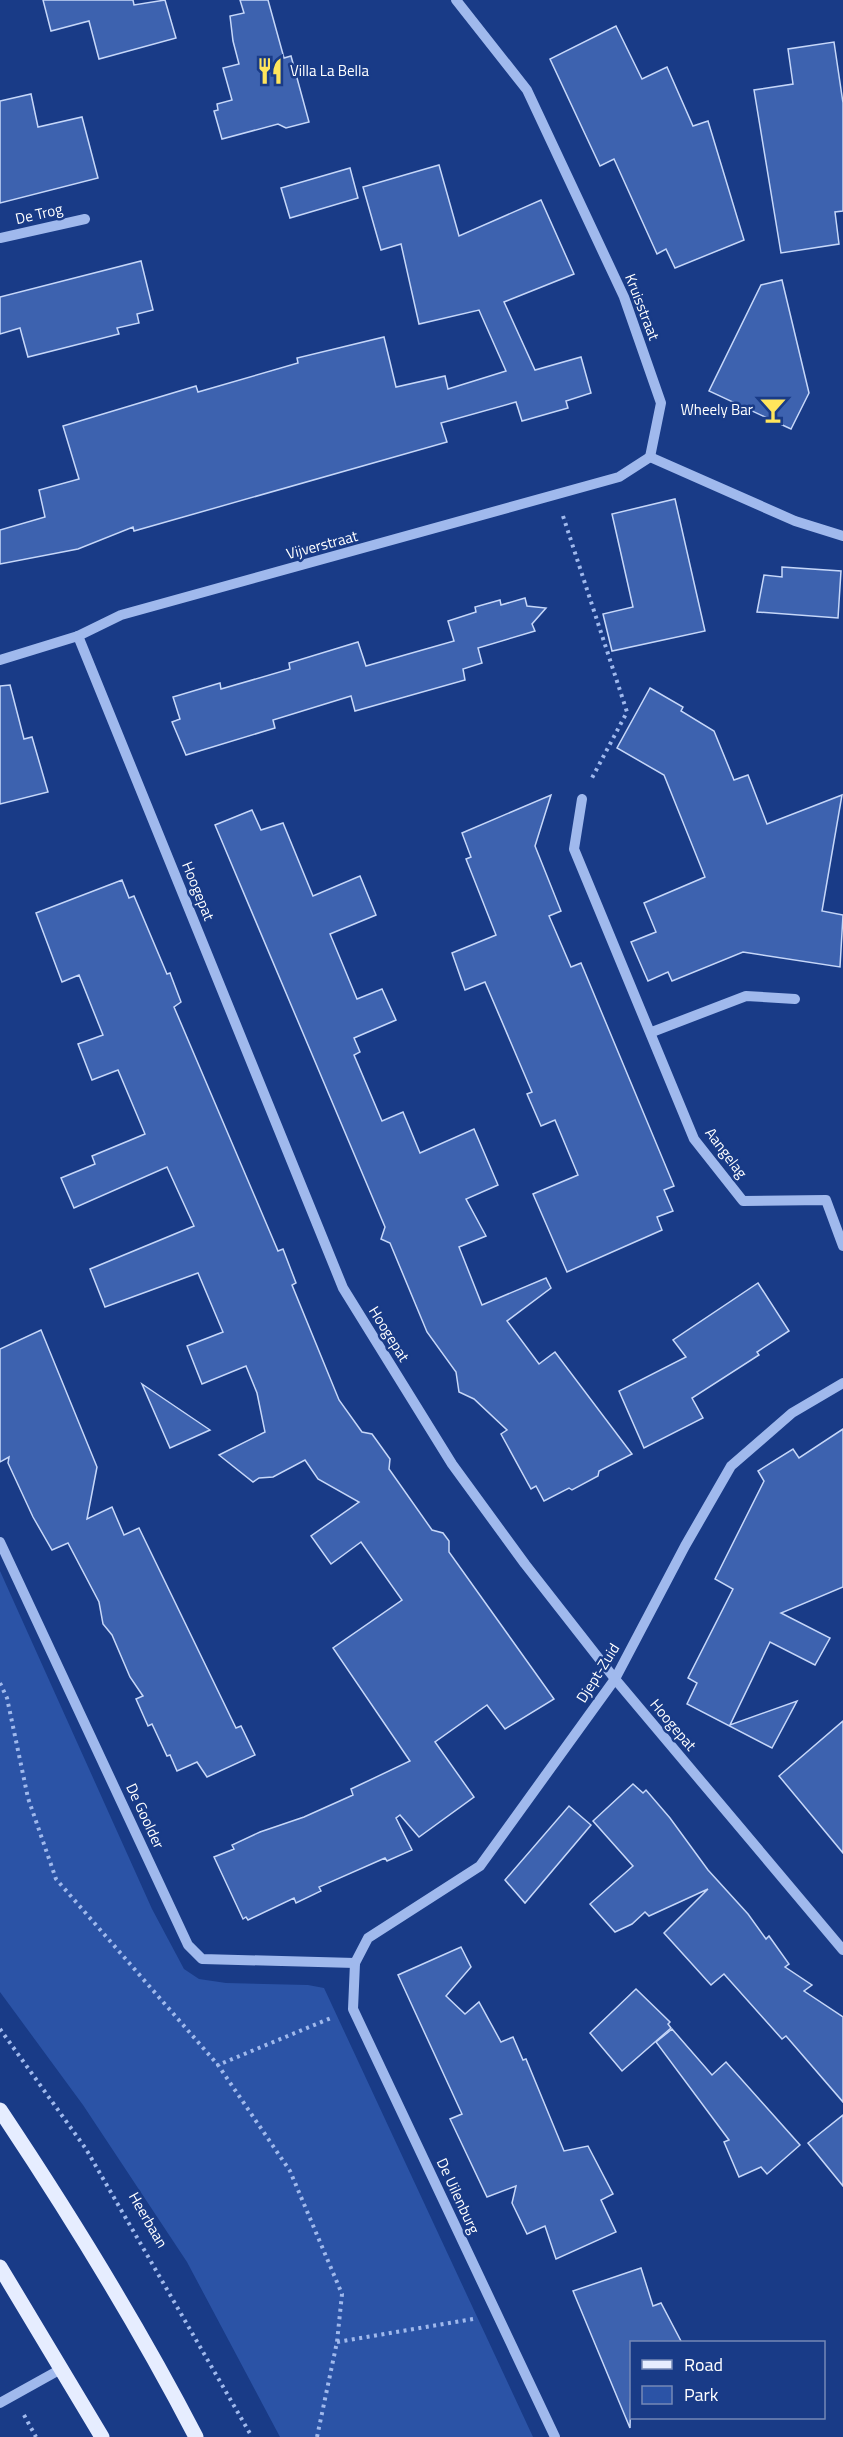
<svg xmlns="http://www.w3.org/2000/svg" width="843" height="2437" viewBox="0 0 843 2437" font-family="'Titillium Web',sans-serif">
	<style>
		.green { fill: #2b53a6 }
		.building { fill: #3d62af; stroke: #c6d7f9; stroke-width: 1.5 }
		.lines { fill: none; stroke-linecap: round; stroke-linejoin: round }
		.path { stroke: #a0b9ed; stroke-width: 4; stroke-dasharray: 3 4.5; stroke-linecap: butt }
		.minor { stroke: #a0b9ed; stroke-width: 10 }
		.major { stroke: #e6edff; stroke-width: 15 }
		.labels { text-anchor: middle; stroke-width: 5; stroke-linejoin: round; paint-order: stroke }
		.poi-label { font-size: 15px; fill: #fff; stroke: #193b87; text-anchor: start }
		.street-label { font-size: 15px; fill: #fff; stroke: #193b87 }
	</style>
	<rect width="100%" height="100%" fill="#193b87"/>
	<path class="green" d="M0 1571 152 1909 184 1969 199 1979 226 1983 308 1985 324 1988 533 2437H280L187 2262 83 2105 0 1992Z"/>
	<g class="building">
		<path d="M43 0H133L134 5 165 0 176 38 99 59 89 21 51 31Z"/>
		<path d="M240 0H268L284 58 291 56 309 122 286 128 278 124 222 139 214 111 218 110 217 104 232 100 223 68 239 64 233 41 230 16 244 13Z"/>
		<path d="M616 26 642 79 667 67 693 126 708 121 744 240 675 268 666 249 657 254 614 159 600 166 550 59Z"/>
		<path d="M834 42 843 103V211L835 212 839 244 781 253 754 90 793 84 788 49Z"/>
		<path d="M31 94 38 127 82 117 98 178 0 203V101Z"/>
		<path d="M439 165 459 236 541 200 574 274 504 302 535 370 581 357 591 393 566 401 568 408 522 421 516 402 441 423 447 442 134 531 133 527 78 549 0 564V530L45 517 39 490 79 479 63 426 196 386 198 392 298 363 297 358 384 337 396 387 445 376 448 389 506 371 479 310 419 324 401 244 381 250 363 187Z"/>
		<path d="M350 168 358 198 290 218 281 188Z"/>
		<path d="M141 261 153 310 137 314 139 323 117 328 119 334 28 357 20 328 0 334V297Z"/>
		<path d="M782 280 809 393 791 429 709 391 761 285Z"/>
		<path d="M675 499 705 631 612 651 603 614 633 607 612 514Z"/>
		<path d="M782 567 841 571 838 618 757 612 764 575 782 577Z"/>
		<path d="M525 598 527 606 546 608 532 624 535 631 478 648 482 663 463 669 465 680 355 711 351 696 273 720 275 728 186 755 172 722 180 719 173 697 220 683 221 689 290 669 289 663 358 642 366 666 454 641 448 621 476 612 475 607 500 600 501 605Z"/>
		<path d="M10 685 24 739 32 737 48 792 0 804V686Z"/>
		<path d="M650 688 683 707 681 711 714 731 734 780 748 775 767 824 842 795 822 911 843 915 840 967 743 952 672 981 668 972 648 981 631 942 656 932 644 903 705 877 664 775 617 748Z"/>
		<path d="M551 795 535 846 561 911 549 916 571 967 581 963 674 1186 664 1190 673 1211 657 1217 662 1230 567 1272 533 1194 578 1175 555 1120 541 1126 527 1094 532 1092 485 982 465 990 452 953 496 935 466 859 471 857 462 833Z"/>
		<path d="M252 810 261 830 283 823 313 896 360 876 376 915 330 934 357 999 382 989 396 1020 354 1038 360 1052 354 1055 382 1121 403 1112 420 1153 474 1129 498 1185 466 1199 486 1236 459 1247 482 1305 546 1278 551 1288 507 1321 539 1364 555 1352 632 1454 599 1471 598 1476 572 1490 569 1488 544 1501 536 1486 531 1489 501 1434 507 1430 474 1399 459 1392 456 1372 427 1332 390 1243 381 1239 385 1227 215 825Z"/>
		<path d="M122 880 129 898 134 896 167 974 170 973 181 1002 174 1007 278 1251 283 1249 296 1283 292 1285 339 1400 362 1432 372 1434 390 1459 389 1469 432 1530 443 1533 449 1541V1552L554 1699 505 1729 487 1705 435 1742 474 1797 419 1837 400 1815 396 1818 412 1850 387 1861 385 1858 319 1887 321 1891 296 1903 294 1898 248 1920 246 1917 243 1919 214 1857 234 1849 232 1845 260 1832 304 1817 353 1795 351 1789 410 1761 333 1648 402 1600 361 1542 331 1564 311 1536 359 1502 318 1479 305 1460 273 1477 259 1478 253 1482 219 1455 265 1432 257 1393 246 1366 202 1384 187 1346 223 1332 198 1273 105 1307 90 1269 194 1226 167 1167 74 1208 61 1178 95 1164 92 1156 145 1134 118 1070 92 1080 78 1044 103 1035 79 975 62 982 36 913Z"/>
		<path d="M758 1283 789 1331 757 1352 759 1355 692 1398 703 1418 644 1448 619 1391 686 1357 673 1340Z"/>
		<path d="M41 1330 97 1467 87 1519 112 1507 124 1535 139 1528 236 1728 241 1726 255 1755 207 1777 197 1762 177 1771 170 1755 167 1756 152 1724 148 1726 136 1699 143 1696 130 1677 112 1635 103 1624 99 1602 68 1543 52 1550 33 1517 8 1463 9 1457 0 1462V1349Z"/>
		<path d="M142 1384 210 1430 170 1448Z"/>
		<path d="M843 1429V1587L781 1613 830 1638 815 1665 770 1642 730 1725 797 1701 772 1748 687 1704 697 1683 688 1678 733 1589 715 1579 764 1481 758 1471 793 1449 799 1458Z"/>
		<path d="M843 1721V1853L779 1776Z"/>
		<path d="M633 1784 643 1793 646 1790 670 1818 708 1870 748 1914 766 1939 769 1936 789 1964 785 1967 812 1985 804 1991 843 2017V2102L786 2036 782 2039 724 1974 711 1985 664 1933 708 1889 649 1916 645 1912 632 1924 615 1932 590 1904 633 1866 593 1821Z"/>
		<path d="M569 1806 591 1825 525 1903 505 1880Z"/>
		<path d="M461 1947 471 1967 446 1996 465 2014 479 2002 501 2042 513 2037 523 2060 526 2059 564 2151 588 2146 613 2194 601 2200 616 2232 556 2259 545 2226 527 2234 512 2203 516 2186 487 2197 450 2119 462 2114 398 1975Z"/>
		<path d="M636 1989 670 2022 668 2024 671 2028 622 2071 590 2033Z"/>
		<path d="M672 2029 712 2075 726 2062 800 2145 767 2174 761 2167 739 2177 724 2142 729 2140 656 2042Z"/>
		<path d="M843 2115V2186L808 2143Z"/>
		<path d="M641 2268 653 2306 661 2303 682 2343H632L630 2428 573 2291Z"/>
	</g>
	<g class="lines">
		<g class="path">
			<path d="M563 516 627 712 592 778"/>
			<path d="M0 1683 7 1698 28 1798 56 1879 218 2065"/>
			<path d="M0 2029 86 2149 252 2437"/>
			<path d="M337 2342 473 2319"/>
			<path d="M24 2415 36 2437"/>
			<path d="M317 2437 337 2342 342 2294 290 2171 218 2065 331 2018"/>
		</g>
		<g class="minor">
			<path d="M456 0 527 90 624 297 661 403 650 457"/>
			<path d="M0 238 85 219"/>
			<path d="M650 457 795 521 843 536"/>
			<path d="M78 636 343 1288 452 1464 525 1564 615 1679 843 1950"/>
			<path d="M0 660 78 636 121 615 619 477 650 457"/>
			<path d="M582 799 574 849 694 1139 743 1201 826 1200 843 1246"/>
			<path d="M652 1032 746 996 795 999"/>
			<path d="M0 1542 188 1945 202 1959 355 1963"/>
			<path d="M0 2403 61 2369"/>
			<path d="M555 2437 353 2009 355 1963 368 1938 480 1866 615 1679 685 1546 731 1466 792 1413 843 1383"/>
		</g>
		<g class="major">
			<path d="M0 2110C70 2215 138 2325 196 2437"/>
			<path d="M0 2267 102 2437"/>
		</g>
	</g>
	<defs>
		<symbol id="restaurant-bare" viewBox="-9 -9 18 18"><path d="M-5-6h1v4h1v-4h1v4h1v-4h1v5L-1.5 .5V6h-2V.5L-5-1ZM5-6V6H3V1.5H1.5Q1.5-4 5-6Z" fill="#ffe55c" stroke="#193b87" stroke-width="2.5" paint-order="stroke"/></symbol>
		<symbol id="bar-bare" viewBox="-9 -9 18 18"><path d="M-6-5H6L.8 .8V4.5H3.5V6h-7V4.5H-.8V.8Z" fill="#ffe55c" stroke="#193b87" stroke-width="2.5" paint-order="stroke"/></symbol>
	</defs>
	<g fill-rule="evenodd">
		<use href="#restaurant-bare" x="251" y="52" width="38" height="38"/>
		<use href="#bar-bare" x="754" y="391" width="38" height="38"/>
	</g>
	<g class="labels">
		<g class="poi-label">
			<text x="290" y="76">Villa La Bella</text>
			<text x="753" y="415" text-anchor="end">Wheely Bar</text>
		</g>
		<g class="street-label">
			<text transform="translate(39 214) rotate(-13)" y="5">De Trog</text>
			<text transform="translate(642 307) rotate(69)" y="5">Kruisstraat</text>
			<text transform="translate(322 545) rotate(-15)" y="5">Vijverstraat</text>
			<text transform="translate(198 891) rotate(68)" y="5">Hoogepat</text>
			<text transform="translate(726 1153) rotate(53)" y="5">Aangelag</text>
			<text transform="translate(389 1334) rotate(58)" y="5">Hoogepat</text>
			<text transform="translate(598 1673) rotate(-58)" y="5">Djept-Zuid</text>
			<text transform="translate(673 1725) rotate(50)" y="5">Hoogepat</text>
			<text transform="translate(145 1816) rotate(65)" y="5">De Goolder</text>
			<text transform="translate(458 2196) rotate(65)" y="5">De Uilenburg</text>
			<text transform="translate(148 2220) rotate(60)" y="5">Heerbaan</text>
		</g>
	</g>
	<rect x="630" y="2341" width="195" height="78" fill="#193b87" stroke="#7589b7" stroke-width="1.5"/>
	<rect x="642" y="2360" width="30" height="9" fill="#e6edff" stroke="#7589b7" stroke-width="1.5"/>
	<text x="684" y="2371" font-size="18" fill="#ffffff">Road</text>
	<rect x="642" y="2386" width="30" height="18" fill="#2b53a6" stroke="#7589b7" stroke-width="1.5"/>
	<text x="684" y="2401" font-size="18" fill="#ffffff">Park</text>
</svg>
